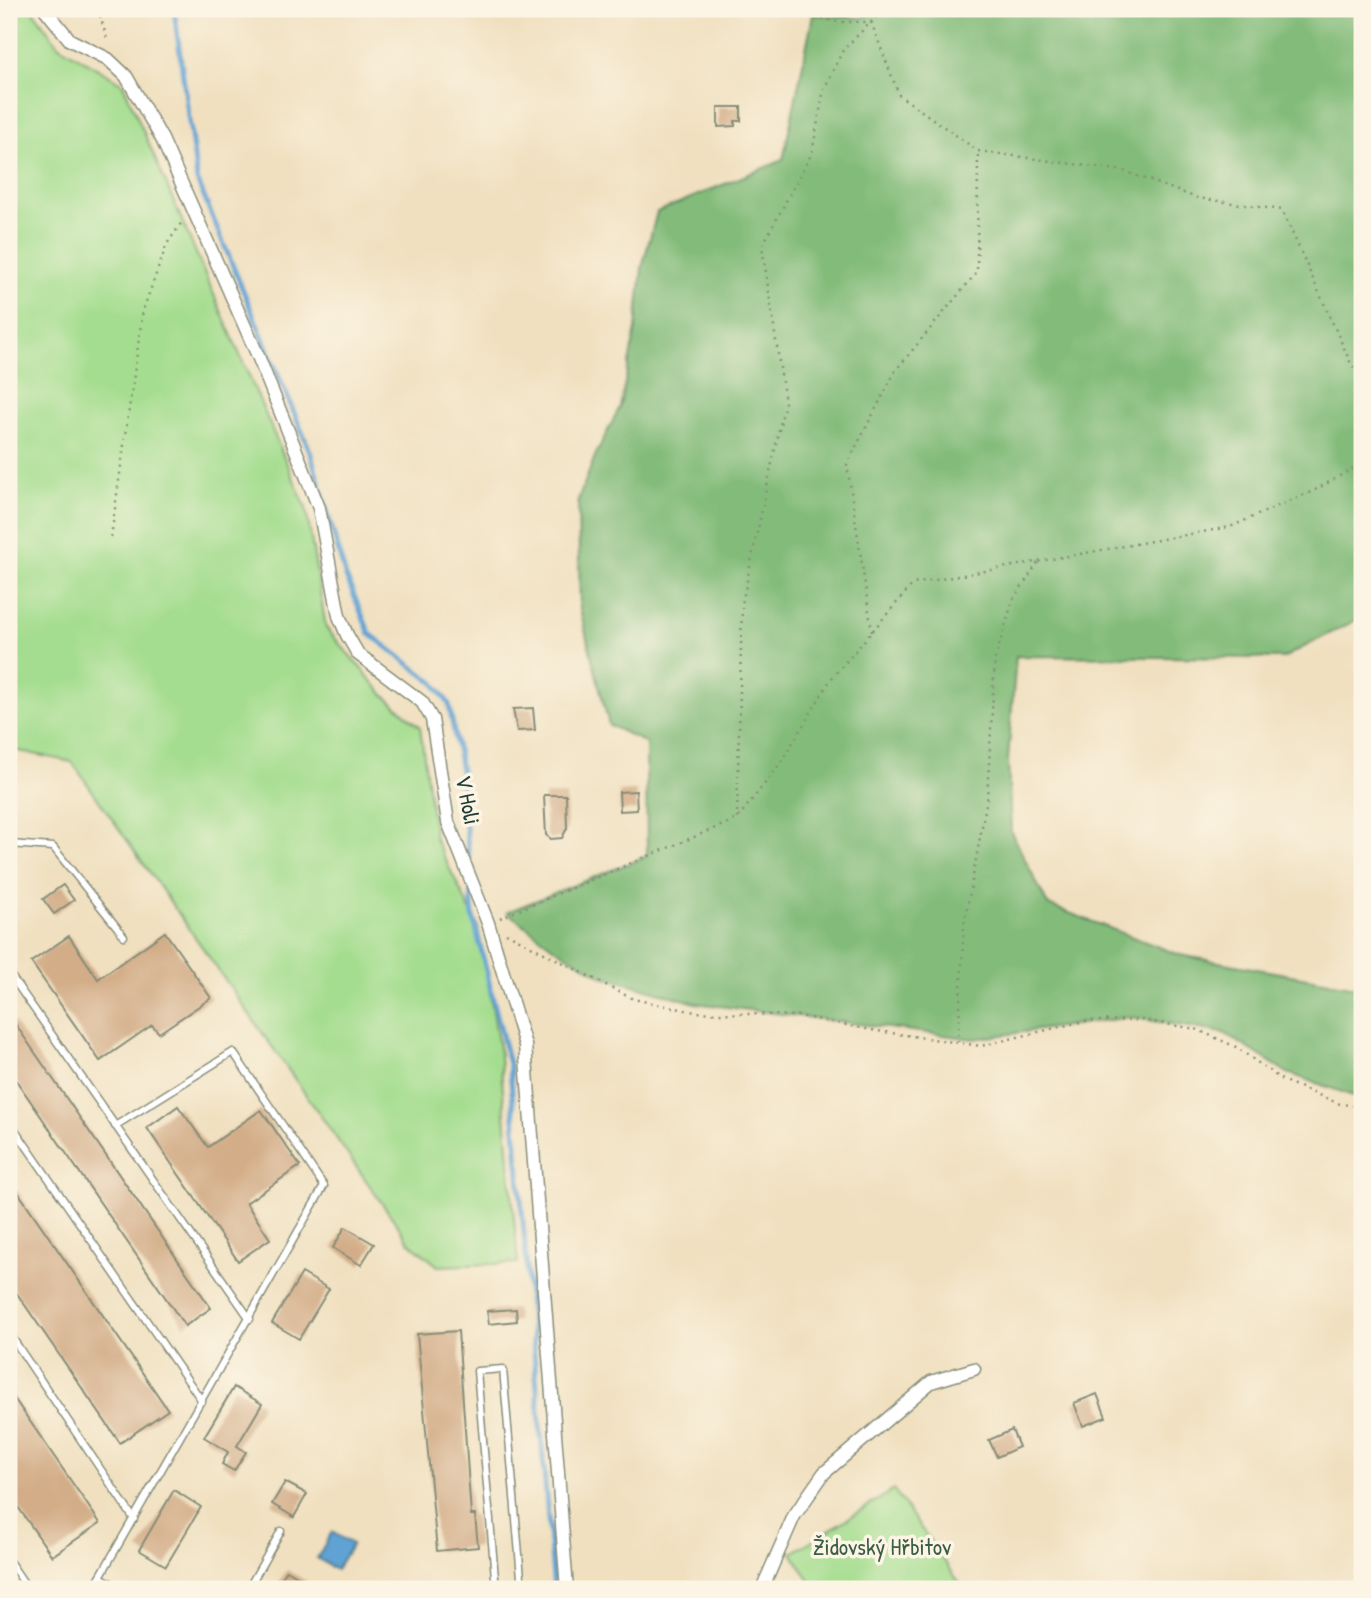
<svg xmlns="http://www.w3.org/2000/svg" width="1371" height="1598" viewBox="0 0 1371 1598" font-family="'Patrick Hand',sans-serif">
	<style>
		.green { fill: #a4dd8f; stroke: #628d62; stroke-width: 2 }
		.forest { fill: #83bc7a; stroke: #517c57; stroke-width: 2 }
		.water { fill: #5ea2d3; stroke: #3e7084; stroke-width: 2 }
		.lines { fill: none; stroke-linecap: round; stroke-linejoin: round }
		.stream { stroke: #5ea2d3; stroke-width: 5 }
		.building { fill: #d3ad88 }
		.service-casing { stroke: #888e7a; stroke-width: 9 }
		.minor-casing { stroke: #888e7a; stroke-width: 15 }
		.path { stroke: #888e7a; stroke-width: 2.5; stroke-dasharray: 2 5; stroke-linecap: butt }
		.service { stroke: #fff; stroke-width: 6 }
		.minor { stroke: #fff; stroke-width: 12 }
		.labels { text-anchor: middle; stroke-width: 7; stroke-linejoin: round; paint-order: stroke }
		.street-label { font-size: 23px; fill: #1f3d34; stroke: #fcf5e5 }
		.park-label { font-size: 23px; fill: #3a5d46; stroke: #fcf5e5 }
	</style>
	<rect width="100%" height="100%" fill="#fcf5e5"/>
	<filter id="ink" filterUnits="userSpaceOnUse"><feTurbulence type="fractalNoise" baseFrequency=".0143" numOctaves="2"/><feDisplacementMap in="SourceGraphic" scale="14" xChannelSelector="R" yChannelSelector="G"/><feConvolveMatrix kernelMatrix="1 2 1 2 8 2 1 2 1" color-interpolation-filters="sRGB"/></filter>
	<filter id="wash" filterUnits="userSpaceOnUse"><feTurbulence type="fractalNoise" baseFrequency=".00686" numOctaves="4" result="noise"/><feDisplacementMap in="SourceGraphic" scale="28" xChannelSelector="R" yChannelSelector="G"/><feGaussianBlur stdDeviation="1.57" result="paint"/><feColorMatrix in="noise" values="0 0 0 0 0 0 0 0 0 0 0 0 0 0 0 0 0 1.4 0 .05"/><feComposite in="paint" operator="in"/></filter>
	<g filter="url(#wash)">
		<rect width="100%" height="100%" fill="#f0e0c0"/>
		<g class="green">
			<path d="M9 9H32L58 45 123 84 306 508 326 628 384 695 420 727 435 839 478 926 499 1046 518 1263 438 1266 410 1243 72 762 9 749Z"/>
			<path d="M894 1490 964 1589H815L792 1553Z"/>
		</g>
		<path class="forest" d="M879 9H1362V617L1283 658 1016 656 1008 760 1011 832 1048 905 1180 955 1362 988V1099L1288 1073 1224 1033 1130 1017 974 1039 696 1003 602 976 552 946 507 912 647 856 646 743 609 725 580 610 578 500 596 454 620 407 636 329 642 268 657 212 783 160 813 15 861 18Z"/>
		<path class="water" d="M332 1532 352 1544 336 1570 317 1558Z"/>
		<g class="lines">
			<g class="stream">
				<path d="M174 9 197 180 310 451 345 574 370 634 434 683 449 704 461 771 469 861"/>
				<path d="M471 892 473 916 510 1068 554 1589"/>
			</g>
		</g>
		<g id="blocks">
			<g class="building">
				<path d="M718 107H741V121H735V126L718 127Z"/>
				<path d="M533 708 535 730 517 731 513 709Z"/>
				<path d="M636 791 637 810 620 811 619 792Z"/>
				<path d="M544 795H566L567 828 562 838 551 839 546 835Z"/>
				<path d="M63 885 74 900 54 914 43 899Z"/>
				<path d="M165 932 211 998 159 1033 152 1025 100 1061 31 962 69 936 98 979Z"/>
				<path d="M9 1015 211 1308 185 1326 9 1070Z"/>
				<path d="M178 1106 208 1147 261 1110 300 1166 246 1203 270 1239 238 1261 147 1128Z"/>
				<path d="M9 1179 168 1410 120 1443 9 1282Z"/>
				<path d="M345 1227 374 1244 361 1265 333 1248Z"/>
				<path d="M302 1273 329 1289 299 1339 272 1323Z"/>
				<path d="M516 1309 517 1321 489 1324 487 1311Z"/>
				<path d="M458 1331 471 1515H475L478 1547 437 1551 417 1334Z"/>
				<path d="M234 1387 262 1404 237 1446 246 1452 234 1471 222 1464 228 1452 204 1437Z"/>
				<path d="M9 1391 100 1523 52 1556 9 1494Z"/>
				<path d="M1097 1394 1106 1417 1083 1426 1074 1403Z"/>
				<path d="M1012 1430 1019 1447 997 1457 989 1440Z"/>
				<path d="M285 1482 307 1494 294 1517 272 1504Z"/>
				<path d="M174 1490 201 1507 166 1566 139 1550Z"/>
				<path d="M287 1570 319 1589H275Z"/>
			</g>
		</g>
	</g>
	<g filter="url(#ink)">
		<use href="#blocks" fill-opacity="0" stroke="#888e7a" stroke-width="2"/>
		<g class="lines">
			<defs>
				<g id="service">
					<path d="M9 844 53 847 124 936"/>
					<path d="M9 973 250 1319"/>
					<path d="M9 1121 202 1401"/>
					<path d="M9 1333 134 1519"/>
					<path d="M9 1561 28 1589"/>
					<path d="M100 1577 122 1589"/>
					<path d="M93 1589 324 1186 233 1052 115 1126"/>
					<path d="M248 1589 281 1531"/>
					<path d="M496 1589 477 1371 503 1369 522 1589"/>
				</g>
				<g id="minor">
					<path d="M45 9 70 40 108 59 126 76 162 139 258 356 319 508 339 616 347 635 358 654 422 702 432 719 448 822 488 923 525 1045 567 1589"/>
					<path d="M762 1589 794 1516 824 1473 931 1382 974 1369"/>
				</g>
			</defs>
			<use href="#service" class="service-casing"/>
			<use href="#minor" class="minor-casing"/>
			<g class="path">
				<path d="M98 9 108 42"/>
				<path d="M788 9 838 22H871L885 9"/>
				<path d="M111 537 143 310 167 244 182 222"/>
				<path d="M872 632 847 464 896 370 977 272 978 151"/>
				<path d="M737 819 742 604 785 402 762 246 812 153 824 89 843 50 871 22 899 95 978 151 1124 171 1197 198 1282 210 1352 366 1362 373"/>
				<path d="M500 918 737 819 780 764 831 679 913 584 1230 527 1315 490 1362 463"/>
				<path d="M506 933 633 999 695 1012 800 1016 877 1031 981 1046 1084 1021 1142 1020 1196 1029 1236 1047 1282 1080 1340 1104 1362 1106"/>
				<path d="M958 1042 964 925 987 799 995 659 1013 600 1039 561"/>
			</g>
			<use href="#service" class="service"/>
			<use href="#minor" class="minor"/>
		</g>
	</g>
	<g class="labels">
		<g class="street-label">
			<text transform="translate(468 800) rotate(79)" y="8">V Holi</text>
		</g>
		<g class="park-label">
			<text x="882" y="1555">Židovský Hřbitov</text>
		</g>
	</g>
	<rect width="1371" height="1598" fill="none" stroke="#fcf5e5" stroke-width="35"/>
</svg>
